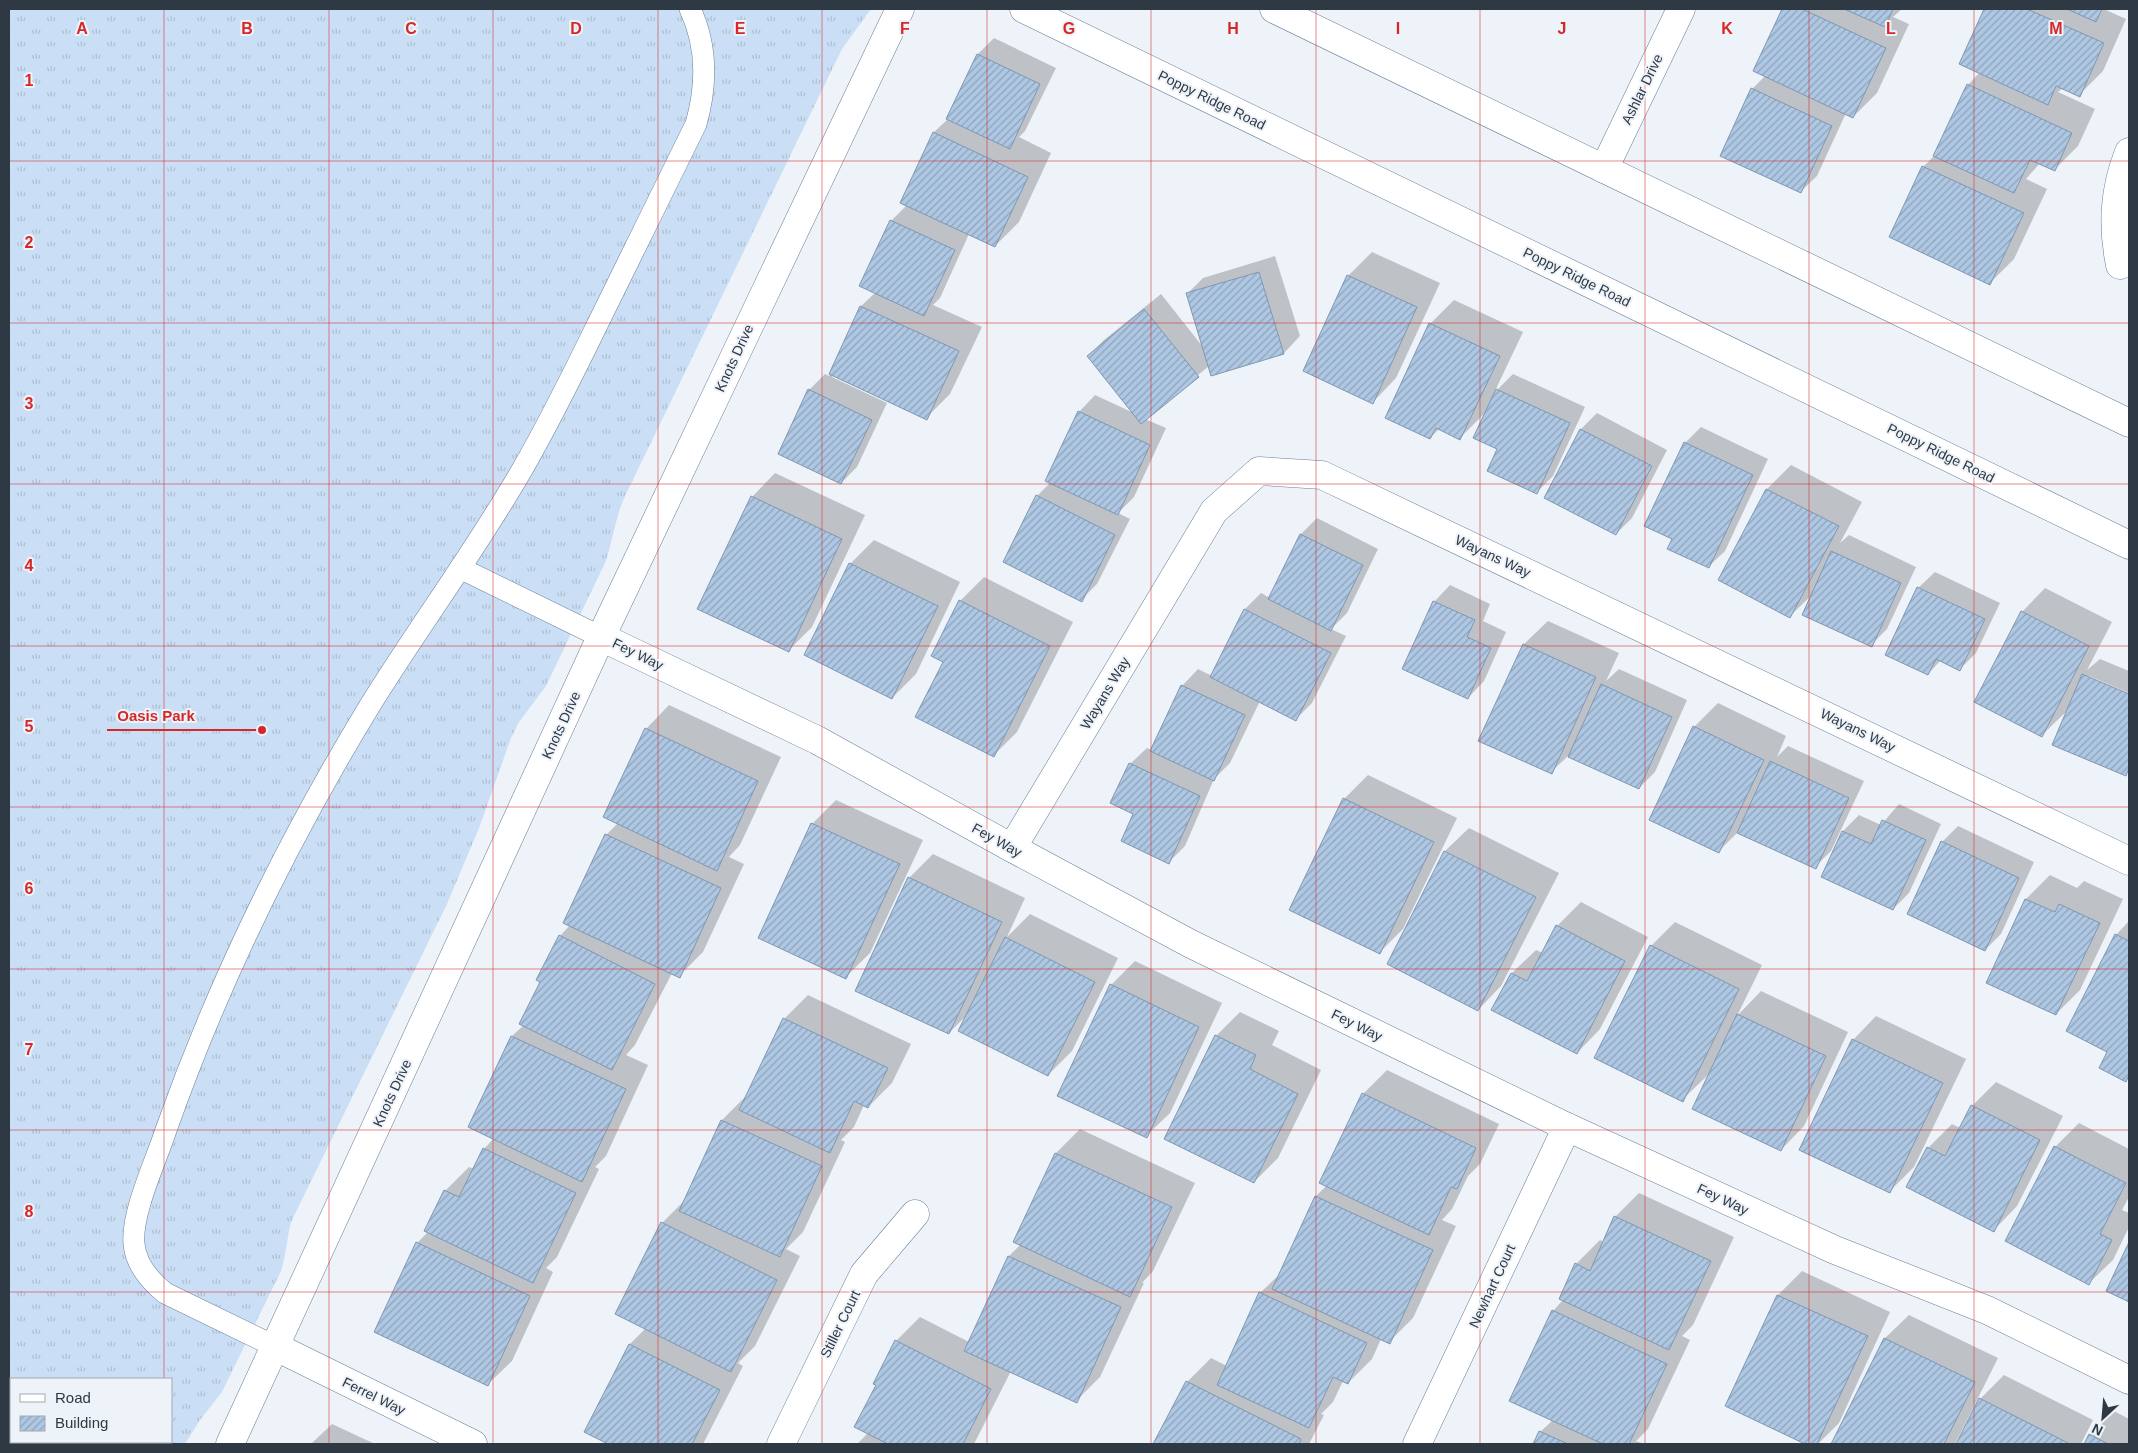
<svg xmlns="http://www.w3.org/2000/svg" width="2138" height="1453" viewBox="0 0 2138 1453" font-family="Arial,sans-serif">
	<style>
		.grass { fill: url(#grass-tufts); fill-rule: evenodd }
		.shadow { fill: #0003 }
		.building { fill: url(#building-hatch); stroke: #7f97b2 }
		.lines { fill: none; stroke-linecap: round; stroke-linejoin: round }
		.service-casing { stroke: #687f99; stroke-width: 22 }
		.minor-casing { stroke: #687f99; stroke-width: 29 }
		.service { stroke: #fff; stroke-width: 21 }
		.minor { stroke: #fff; stroke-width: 28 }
		.grid { fill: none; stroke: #d62828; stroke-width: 1; stroke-opacity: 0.55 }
		.labels { text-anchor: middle; stroke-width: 4; stroke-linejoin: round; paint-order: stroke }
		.street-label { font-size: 14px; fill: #2e3944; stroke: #eef3f9 }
		.grid-label { font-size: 16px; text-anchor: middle; font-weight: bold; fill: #d62828; stroke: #eef3f9; stroke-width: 4; stroke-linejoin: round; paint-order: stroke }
		.leader { fill: none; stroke: #d62828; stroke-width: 2 }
		.callout-dot { fill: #d62828; stroke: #eef3f9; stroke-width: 2 }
		.callout-label { font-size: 15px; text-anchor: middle; font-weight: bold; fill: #d62828; stroke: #eef3f9; stroke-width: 4; stroke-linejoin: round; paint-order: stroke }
	</style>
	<defs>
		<pattern id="grass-tufts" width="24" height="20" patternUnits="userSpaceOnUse" patternTransform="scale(1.25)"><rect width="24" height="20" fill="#cadff5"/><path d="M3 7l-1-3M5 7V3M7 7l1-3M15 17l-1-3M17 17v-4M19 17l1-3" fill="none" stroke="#aec0d3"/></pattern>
		<pattern id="building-hatch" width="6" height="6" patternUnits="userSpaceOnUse" patternTransform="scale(1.25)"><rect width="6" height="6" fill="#aec7e3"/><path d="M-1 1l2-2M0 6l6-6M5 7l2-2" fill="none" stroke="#8ea3ba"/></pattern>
	</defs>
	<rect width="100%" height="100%" fill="#eef3f9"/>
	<path class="grass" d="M9 9H871L842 49 625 496C615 518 613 541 605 563L546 686 519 722 511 738 479 828 447 904 291 1222C287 1238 286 1255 281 1271L222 1392 200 1420 185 1444H9ZM11 1379H171V1442H11Z"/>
	<g class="shadow">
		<path d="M1784 9H1902L1893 17 1909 24 1877 93 1853 117 1846 113 1817 176 1800 192 1752 89 1766 75 1754 70Z"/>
		<path d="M1985 9H2107L2106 10 2126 19 2103 71 2079 95 2063 88 2058 92 2095 109 2078 146 2055 169 2040 163 2026 179 2047 189 2014 259 1990 283 1891 236 1924 166 1935 155 1968 85 1980 72 1961 64Z"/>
		<path d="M994 38 1056 68 1025 131 1019 137 1051 153 1019 222 995 246 969 234 940 298 933 305 982 327 950 394 926 418 833 375 832 377 887 403 857 467 841 483 809 390 825 374 829 376 861 306 876 292 891 221 907 205 902 202 934 132 947 120 978 54Z"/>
		<path d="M1372 252 1440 283 1396 378 1373 402 1348 276Z"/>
		<path d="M1275 256 1300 336 1284 353 1212 374 1209 366 1145 419 1166 428 1134 497 1118 513 1130 519 1097 584 1081 600 1037 496 1051 482 1079 412 1095 395 1136 414 1088 356 1104 340 1161 294 1203 347 1187 294 1203 278Z"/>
		<path d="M1454 300 1523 332 1494 393 1513 374 1585 407 1553 476 1537 492 1499 449 1487 411 1460 438 1440 428 1430 438V324Z"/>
		<path d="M1597 413 1667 450 1632 518 1616 534 1581 429Z"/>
		<path d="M1701 427 1768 459 1725 551 1708 567 1673 538 1685 443Z"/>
		<path d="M1791 465 1862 502 1840 543 1849 535 1916 567 1887 629 1871 645 1813 594 1790 616 1720 580 1767 489Z"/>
		<path d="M775 473 865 515 812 627 788 651 752 497Z"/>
		<path d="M1317 518 1378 549 1347 613 1331 629 1346 636 1312 703 1296 719 1260 701 1230 763 1214 779 1185 846 1169 862 1135 813 1130 764 1147 748 1151 750 1182 686 1198 669 1212 676 1245 609 1261 593 1270 598 1301 534Z"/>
		<path d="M874 540 960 582 916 674 892 698 850 564Z"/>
		<path d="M1935 572 2000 603 1976 653 1960 669 1941 660 1928 674 1918 588Z"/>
		<path d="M984 577 1073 622 1017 732 994 755 944 662 960 601Z"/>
		<path d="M1450 585 1490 604 1483 621 1506 632 1484 681 1468 698 1404 669 1434 602Z"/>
		<path d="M2045 588 2112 622 2087 670 2100 659 2129 671V693L2089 676V678L2129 696V771L2125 775 2069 709 2042 735 2022 612Z"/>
		<path d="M1548 621 1619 653 1606 681 1619 669 1687 700 1655 772 1639 788 1568 756 1551 772 1524 644Z"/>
		<path d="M1718 703 1786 736 1777 757 1788 746 1864 781 1831 851 1815 867 1738 832 1719 851 1694 727Z"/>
		<path d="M669 705 781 757 740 845 729 857 744 864 703 952 679 976 672 973 635 1045 626 1055 648 1065 606 1156 595 1167 599 1169 557 1257 546 1268 553 1272 512 1361 488 1384 417 1243 428 1232 445 1191 469 1167 474 1169 484 1149 494 1138 512 1036 524 1025 560 936 570 925 606 835 618 823 646 729Z"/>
		<path d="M1368 775 1457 818 1403 929 1379 953 1344 799Z"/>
		<path d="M836 800 923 840 870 953 846 977 812 824Z"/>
		<path d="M1899 804 1941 824 1909 893 1893 909 1823 877 1843 831 1859 815 1881 825Z"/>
		<path d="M1958 826 2034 862 2001 934 1985 950 1942 842Z"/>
		<path d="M1469 828 1559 873 1501 986 1478 1010 1388 964 1445 851Z"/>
		<path d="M933 854 1025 898 1007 937 1030 914 1118 958 1072 1051 1048 1075 967 1015 949 1033 909 878Z"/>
		<path d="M2050 875 2077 888 2084 881 2123 899 2080 990 2056 1014 1987 982 2026 899Z"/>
		<path d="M1581 902 1648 937 1600 1029 1577 1053 1493 1010 1512 973 1536 950 1543 953 1557 926Z"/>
		<path d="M2129 921V1077L2126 1081 2109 1051 2116 935Z"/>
		<path d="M1675 922 1762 965 1737 1016 1761 991 1848 1032 1804 1126 1781 1150 1710 1073 1682 1100 1651 946Z"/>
		<path d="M1135 961 1222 1003 1170 1113 1146 1136 1111 985Z"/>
		<path d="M808 995 911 1044 892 1083 868 1107 864 1105 854 1127 841 1140 845 1142 803 1232 786 1249 800 1256 755 1346 738 1363 743 1366 703 1444H611L586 1431 630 1344 646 1328 662 1223 686 1199 722 1120 746 1096 784 1019Z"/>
		<path d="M1240 1012 1279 1031 1272 1045 1321 1070 1278 1158 1254 1182 1165 1138 1216 1036Z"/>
		<path d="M1876 1016 1966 1059 1914 1167 1890 1191 1853 1040Z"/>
		<path d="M1387 1070 1499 1124 1480 1164 1468 1176 1452 1209 1442 1220 1456 1226 1413 1318 1389 1342 1381 1339 1372 1359 1348 1383 1343 1381 1333 1402 1321 1414 1324 1415 1309 1444H1155L1187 1382 1211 1358 1227 1366 1260 1293 1281 1273 1316 1196 1327 1185 1363 1094Z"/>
		<path d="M1996 1082 2063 1116 2017 1206 1994 1230 1928 1148 1952 1124 1960 1128 1972 1106Z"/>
		<path d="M2079 1123 2129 1149V1197L2122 1210 2129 1213V1227L2113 1260 2089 1283 2007 1240 2055 1147Z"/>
		<path d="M1080 1129 1195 1183 1153 1271 1142 1283H1144L1100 1377 1076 1401 1011 1371 974 1444H857L868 1433 877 1385 896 1341 920 1317 969 1342 1009 1256 1021 1244 1015 1241 1056 1153Z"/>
		<path d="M1639 1193 1734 1237 1693 1325 1682 1336 1690 1340 1648 1429 1636 1441 1644 1444H1535L1540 1432 1553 1420V1311L1563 1300 1576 1264 1600 1240 1604 1242 1615 1217Z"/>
		<path d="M2129 1245V1301L2108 1290Z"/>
		<path d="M1802 1271 1890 1312 1839 1423 1818 1444H1808L1727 1406 1778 1295Z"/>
		<path d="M1909 1315 1998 1358 1955 1444H1832L1885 1338Z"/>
		<path d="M2004 1375 2093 1420 2081 1444H1958L1980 1399Z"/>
		<path d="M2114 1411 2129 1419V1444H2085L2090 1435Z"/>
		<path d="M332 1424 375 1444H311Z"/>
	</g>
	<g class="building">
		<path d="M1782 9H1802L1886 48 1853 118 1753 71Z"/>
		<path d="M1844 9H1893L1885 27Z"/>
		<path d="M1984 9H2027L2104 43 2080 97 2056 86 2048 105 1959 64Z"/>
		<path d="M2067 9H2102L2096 22Z"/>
		<path d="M977 54 1040 84 1010 149 946 119Z"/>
		<path d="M1967 84 2072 133 2055 171 2030 160 2014 193 1933 156Z"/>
		<path d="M1751 88 1832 126 1801 193 1720 156Z"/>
		<path d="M933 132 1028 177 995 247 900 203Z"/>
		<path d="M1922 166 2024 213 1990 285 1889 237Z"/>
		<path d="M890 220 955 250 924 316 859 286Z"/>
		<path d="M1259 272 1284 354 1211 376 1186 293Z"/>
		<path d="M1347 275 1417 307 1373 404 1303 371Z"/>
		<path d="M860 306 959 351 927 420 829 374Z"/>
		<path d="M1144 309 1199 377 1141 424 1087 356Z"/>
		<path d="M1429 323 1500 356 1460 440 1436 428 1430 439 1385 418Z"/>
		<path d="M808 389 872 420 841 484 778 454Z"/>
		<path d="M1496 389 1570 423 1537 494 1487 471 1497 449 1473 438Z"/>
		<path d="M1078 411 1150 445 1118 515 1045 481Z"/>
		<path d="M1580 429 1652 466 1616 535 1544 498Z"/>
		<path d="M1684 442 1753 475 1709 568 1667 549 1672 539 1644 526Z"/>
		<path d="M1766 489 1839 526 1790 618 1718 580Z"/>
		<path d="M1036 495 1115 535 1082 602 1003 562Z"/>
		<path d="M751 496 842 539 789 652 697 609Z"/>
		<path d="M1300 534 1363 565 1331 631 1268 599Z"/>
		<path d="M1831 551 1901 583 1872 647 1802 615Z"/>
		<path d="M849 563 938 606 892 699 804 655Z"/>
		<path d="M1917 587 1985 619 1960 671 1936 659 1928 675 1885 655Z"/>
		<path d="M959 600 1050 646 994 757 915 717 943 662 931 656Z"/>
		<path d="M1433 601 1475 620 1467 637 1491 648 1468 699 1402 669Z"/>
		<path d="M1244 609 1331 653 1296 721 1210 677Z"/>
		<path d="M2021 611 2089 646 2042 737 1974 702Z"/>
		<path d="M1523 644 1596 677 1552 774 1478 741Z"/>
		<path d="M2082 674 2129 694V768L2126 776 2052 745Z"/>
		<path d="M1601 684 1672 717 1639 789 1568 757Z"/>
		<path d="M1181 685 1245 715 1214 781 1150 751Z"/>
		<path d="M1693 726 1764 760 1719 853 1649 820Z"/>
		<path d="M645 728 758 781 717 871 603 817Z"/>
		<path d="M1770 761 1849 798 1816 869 1737 833Z"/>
		<path d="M1129 763 1200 796 1169 864 1121 841 1133 814 1110 803Z"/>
		<path d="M1343 798 1434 842 1380 954 1289 910Z"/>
		<path d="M1882 820 1926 840 1893 910 1821 877 1842 831 1871 844Z"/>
		<path d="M811 823 900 864 846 979 758 938Z"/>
		<path d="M605 834 721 888 680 978 563 923Z"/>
		<path d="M1941 841 2019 878 1985 951 1907 914Z"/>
		<path d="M1444 851 1536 897 1478 1011 1387 964Z"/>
		<path d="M908 877 1002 922 949 1034 855 991Z"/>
		<path d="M2025 899 2055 912 2059 904 2100 923 2056 1015 1986 983Z"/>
		<path d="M1556 925 1625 961 1577 1054 1491 1010 1511 973 1527 981Z"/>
		<path d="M2115 934 2129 941V1075L2126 1082 2099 1068 2107 1052 2066 1031Z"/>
		<path d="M559 935 655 984 612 1070 519 1024 540 982 536 980Z"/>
		<path d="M1005 937 1095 982 1048 1076 958 1031Z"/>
		<path d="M1650 945 1739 989 1683 1102 1594 1058Z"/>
		<path d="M1110 984 1199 1027 1147 1138 1057 1096Z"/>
		<path d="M1737 1014 1826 1056 1781 1151 1692 1109Z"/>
		<path d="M783 1018 888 1068 868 1108 854 1101 830 1153 739 1110Z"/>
		<path d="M1215 1035 1256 1055 1250 1069 1298 1094 1254 1183 1164 1139Z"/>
		<path d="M511 1036 626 1089 582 1182 468 1127Z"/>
		<path d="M1852 1039 1943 1083 1890 1193 1799 1150Z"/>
		<path d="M1362 1093 1476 1148 1457 1189 1451 1187 1429 1235 1319 1183Z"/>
		<path d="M1971 1105 2040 1140 1994 1232 1906 1187 1927 1147 1945 1156Z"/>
		<path d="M721 1120 822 1166 780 1257 679 1211Z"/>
		<path d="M2054 1146 2126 1183 2100 1234 2112 1240 2089 1285 2005 1241Z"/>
		<path d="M483 1148 576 1193 533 1283 424 1231 444 1190 459 1197Z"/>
		<path d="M1055 1153 1172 1207 1130 1297 1013 1242Z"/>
		<path d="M1315 1196 1433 1250 1390 1344 1272 1289Z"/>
		<path d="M1614 1216 1711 1261 1669 1350 1559 1299 1575 1263 1590 1271Z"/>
		<path d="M661 1222 777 1280 731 1372 615 1314Z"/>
		<path d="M416 1242 530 1296 488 1386 374 1332Z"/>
		<path d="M2129 1242V1302L2106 1291Z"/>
		<path d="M1008 1256 1121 1307 1077 1403 964 1351Z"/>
		<path d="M1259 1292 1367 1343 1348 1384 1333 1377 1309 1428 1217 1385Z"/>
		<path d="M1777 1295 1868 1336 1817 1444H1805L1725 1406Z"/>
		<path d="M1552 1310 1667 1364 1629 1444H1603L1509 1401Z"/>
		<path d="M1884 1338 1975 1382 1944 1444H1831Z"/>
		<path d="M895 1340 991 1389 963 1444H888L854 1427 876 1385 873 1384Z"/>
		<path d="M629 1344 720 1390 692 1444H608L584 1432Z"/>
		<path d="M1186 1381 1301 1439 1299 1444H1153Z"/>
		<path d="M1979 1398 2070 1444H1956Z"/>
		<path d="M1539 1431 1568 1444H1533Z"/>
		<path d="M2089 1434 2108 1444H2084Z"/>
	</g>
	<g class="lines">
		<defs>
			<g id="service">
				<path d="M460 568 601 637"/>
				<path d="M276 1347 165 1293C149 1280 136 1265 134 1244 131 1213 156 1161 166 1130 218 983 288 840 369 707 419 626 476 550 523 468 552 418 577 366 602 315 633 251 665 188 696 124 707 85 708 47 690 9"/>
			</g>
			<g id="minor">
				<path d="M1024 9 2129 545"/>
				<path d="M1274 9 2129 423"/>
				<path d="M1604 169 1681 9"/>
				<path d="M2120 265C2112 225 2114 190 2129 152"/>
				<path d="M601 637 817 740 1012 848 1191 944 1567 1127 1835 1250 1987 1310 2129 1380"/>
				<path d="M1012 848 1214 511 1259 471 1322 475 2129 861"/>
				<path d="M276 1347 473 1444"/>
				<path d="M230 1444 601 637 900 9"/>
				<path d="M781 1444 864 1274 915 1214"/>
				<path d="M1417 1444 1567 1127"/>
			</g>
		</defs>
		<use href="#service" class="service-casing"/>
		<use href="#minor" class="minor-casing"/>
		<use href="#service" class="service"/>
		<use href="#minor" class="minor"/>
	</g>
	<path class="grid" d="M164 9V1379M329 9V1444M493 9V1444M658 9V1444M822 9V1444M987 9V1444M1151 9V1444M1316 9V1444M1480 9V1444M1645 9V1444M1809 9V1444M1974 9V1444M9 161H2129M9 323H2129M9 484H2129M9 646H2129M9 807H2129M9 969H2129M9 1130H2129M9 1292H2129M164 1442V1444"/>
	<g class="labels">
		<g class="street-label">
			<text transform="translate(1642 89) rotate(-64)" y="5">Ashlar Drive</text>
			<text transform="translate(1212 100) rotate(26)" y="5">Poppy Ridge Road</text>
			<text transform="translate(1577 277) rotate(26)" y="5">Poppy Ridge Road</text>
			<text transform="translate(734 358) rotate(-65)" y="5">Knots Drive</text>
			<text transform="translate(1941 453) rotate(26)" y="5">Poppy Ridge Road</text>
			<text transform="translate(1493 556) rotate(25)" y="5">Wayans Way</text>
			<text transform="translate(638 654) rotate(26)" y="5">Fey Way</text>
			<text transform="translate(1105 693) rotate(-59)" y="5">Wayans Way</text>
			<text transform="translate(561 725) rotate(-65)" y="5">Knots Drive</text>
			<text transform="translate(1858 730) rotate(26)" y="5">Wayans Way</text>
			<text transform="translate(997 840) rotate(29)" y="5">Fey Way</text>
			<text transform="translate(1357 1025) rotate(26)" y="5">Fey Way</text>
			<text transform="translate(392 1093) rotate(-65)" y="5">Knots Drive</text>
			<text transform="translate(1723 1199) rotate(25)" y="5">Fey Way</text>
			<text transform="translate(1492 1286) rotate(-65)" y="5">Newhart Court</text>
			<text transform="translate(840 1324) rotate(-64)" y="5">Stiller Court</text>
			<text transform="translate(374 1396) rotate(26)" y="5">Ferrel Way</text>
		</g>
	</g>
	<g class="grid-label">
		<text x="82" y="34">A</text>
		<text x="247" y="34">B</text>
		<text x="411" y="34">C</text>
		<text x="576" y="34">D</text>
		<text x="740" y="34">E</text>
		<text x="905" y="34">F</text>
		<text x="1069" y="34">G</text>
		<text x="1233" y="34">H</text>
		<text x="1398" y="34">I</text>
		<text x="1562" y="34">J</text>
		<text x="1727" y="34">K</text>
		<text x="1891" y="34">L</text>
		<text x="2056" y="34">M</text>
		<text x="29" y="86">1</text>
		<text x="29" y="248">2</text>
		<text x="29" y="409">3</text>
		<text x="29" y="571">4</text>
		<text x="29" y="732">5</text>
		<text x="29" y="894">6</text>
		<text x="29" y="1055">7</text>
		<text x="29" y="1217">8</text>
	</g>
	<path class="leader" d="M262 730L205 730H107"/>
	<circle class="callout-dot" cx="262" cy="730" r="5"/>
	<g class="callout-label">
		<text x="156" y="721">Oasis Park</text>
	</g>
	<rect width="2138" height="1453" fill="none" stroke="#2e3944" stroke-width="20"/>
	<rect x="10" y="1378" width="162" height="65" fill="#eef3f9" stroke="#a1a9b1"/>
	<rect x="20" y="1394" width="25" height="8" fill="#ffffff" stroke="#a1a9b1"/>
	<text x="55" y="1403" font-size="15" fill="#2e3944">Road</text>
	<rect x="20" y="1416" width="25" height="15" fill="url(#building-hatch)" stroke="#a1a9b1"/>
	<text x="55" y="1428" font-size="15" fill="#2e3944">Building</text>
	<g transform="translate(2103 1418) rotate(206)" stroke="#eef3f9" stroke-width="4" paint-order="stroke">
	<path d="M0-4L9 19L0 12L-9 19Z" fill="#2e3944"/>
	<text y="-8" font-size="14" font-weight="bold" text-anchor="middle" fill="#2e3944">N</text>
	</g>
</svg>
